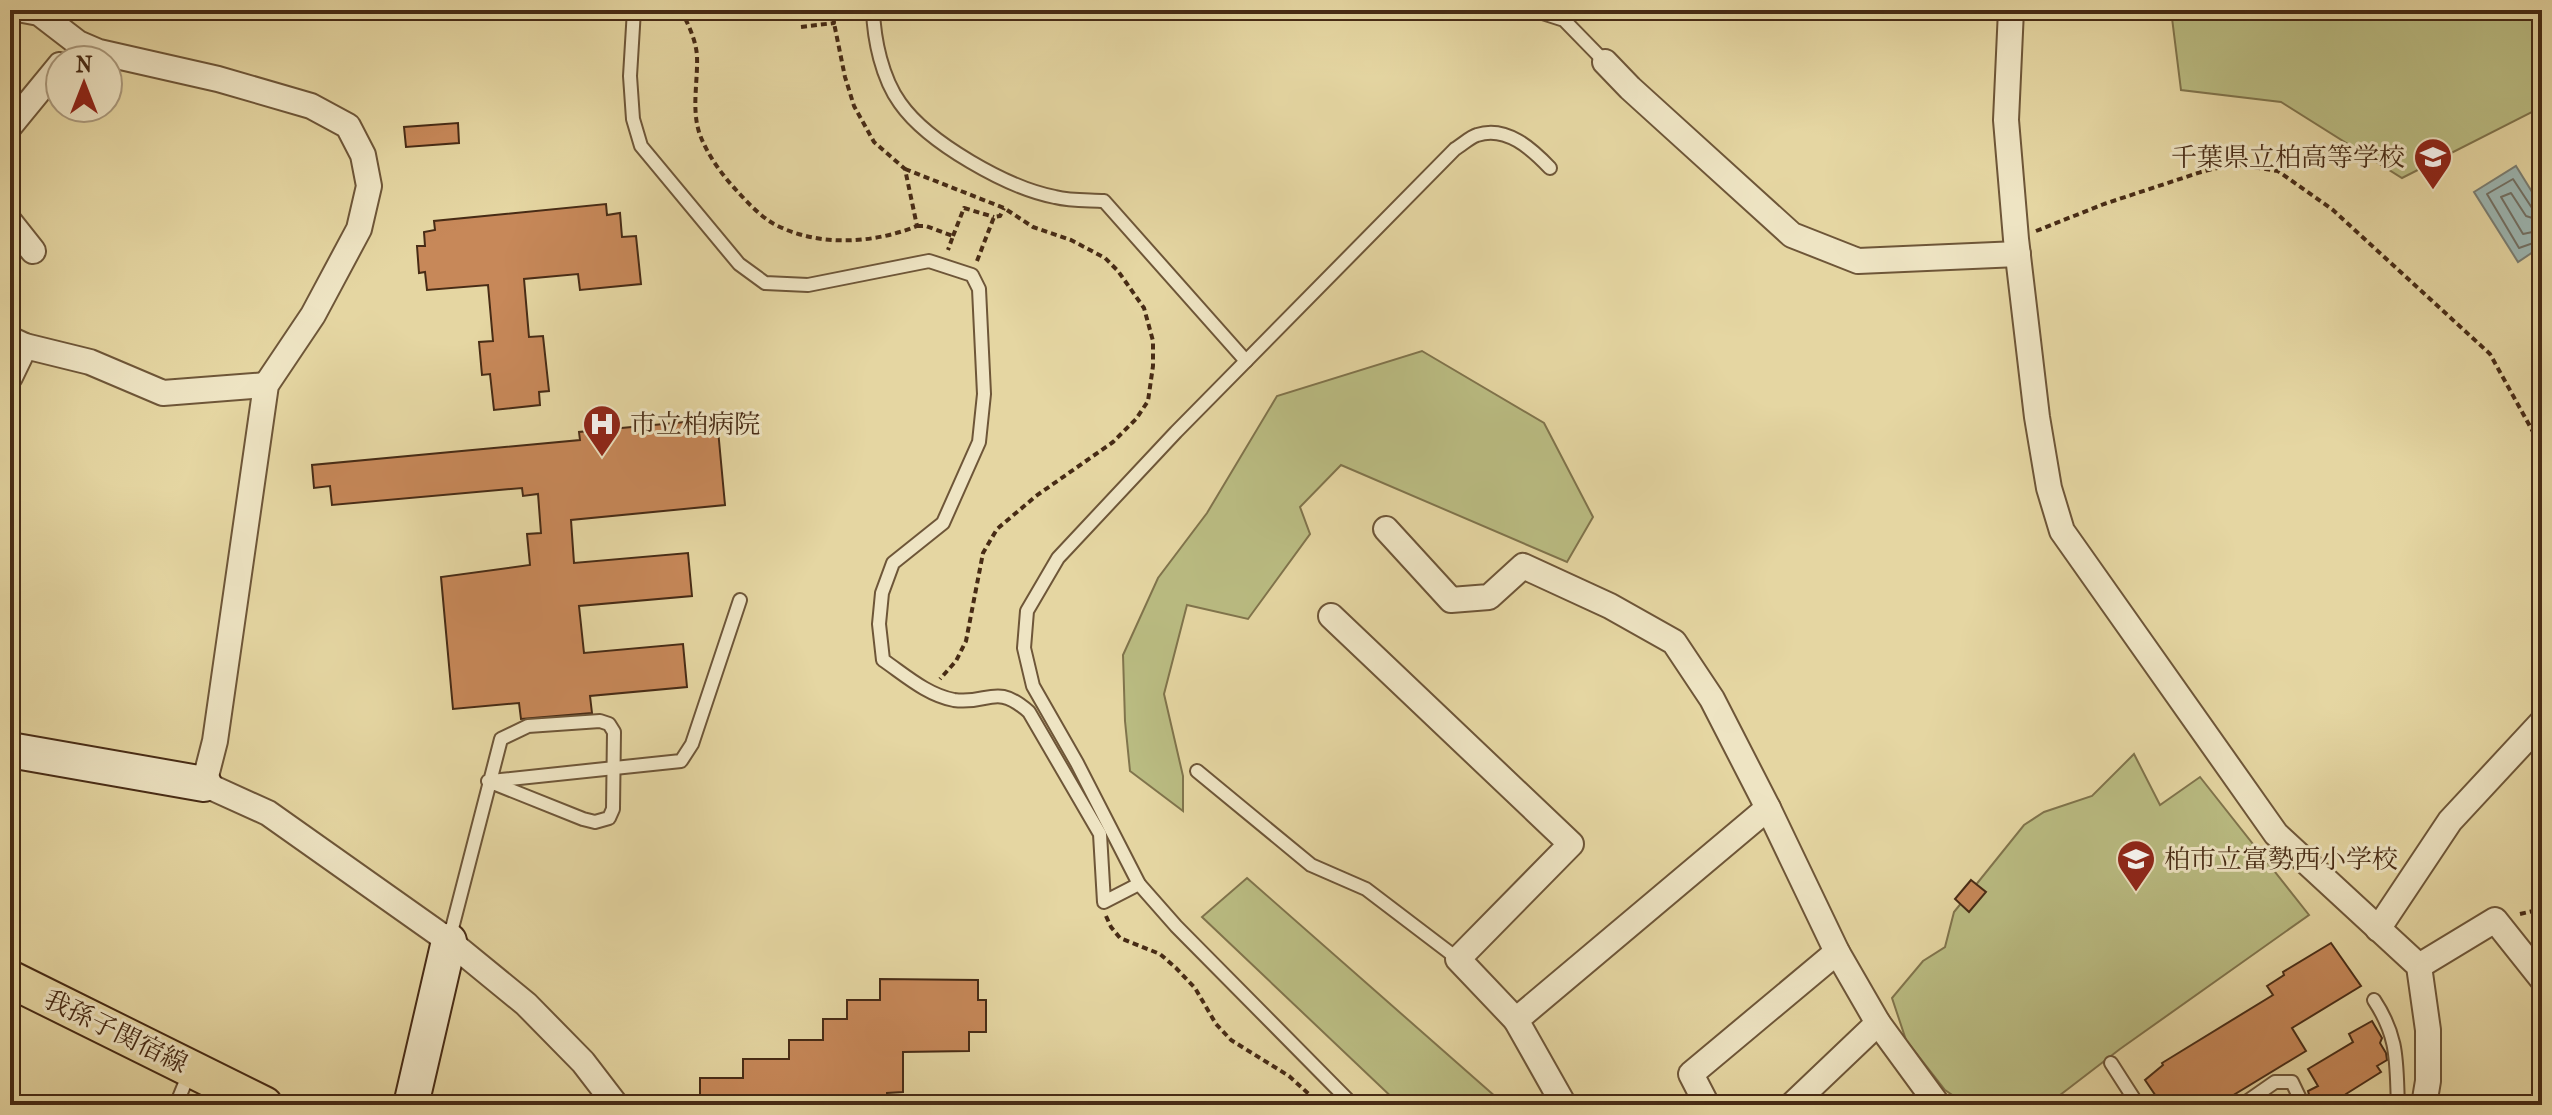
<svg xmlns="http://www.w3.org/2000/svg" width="2552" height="1115" viewBox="0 0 2552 1115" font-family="'IM FELL French Canon','Noto Serif JP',serif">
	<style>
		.green { fill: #babc82; stroke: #80744c; stroke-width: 2 }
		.water { fill: #9cb6b2; stroke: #7a7e73; stroke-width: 2 }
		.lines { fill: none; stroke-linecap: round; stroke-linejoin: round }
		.shore { stroke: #727064; stroke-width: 2 }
		.building { fill: #c78859; stroke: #472b15; stroke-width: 2 }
		.lane-casing { stroke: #6e5638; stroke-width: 16 }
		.street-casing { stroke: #6e5638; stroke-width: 28 }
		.secondary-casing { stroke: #472b15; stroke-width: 38 }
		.primary-casing { stroke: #472b15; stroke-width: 40 }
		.path { stroke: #472b15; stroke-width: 4; stroke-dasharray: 6 4; stroke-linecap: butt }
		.lane { stroke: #eee4c3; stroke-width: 12 }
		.street { stroke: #eee4c3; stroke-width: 24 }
		.secondary { stroke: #eee4c3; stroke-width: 34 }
		.primary { stroke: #e5d6a2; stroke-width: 36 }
		.labels { text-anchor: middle; stroke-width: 6; stroke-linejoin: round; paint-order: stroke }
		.poi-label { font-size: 26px; fill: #472b15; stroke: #eee4c3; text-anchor: start }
		.street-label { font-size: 26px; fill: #472b15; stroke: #eee4c3 }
	</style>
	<rect width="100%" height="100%" fill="#e5d6a2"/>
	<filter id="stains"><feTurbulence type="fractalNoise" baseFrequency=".0025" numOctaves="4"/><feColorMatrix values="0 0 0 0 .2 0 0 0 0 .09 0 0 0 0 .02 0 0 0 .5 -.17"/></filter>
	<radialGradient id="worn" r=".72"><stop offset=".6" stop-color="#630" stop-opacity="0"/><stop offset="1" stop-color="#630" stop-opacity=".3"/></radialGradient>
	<g class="green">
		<path d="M2171 10H2542V107L2402 178 2281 102 2181 90Z"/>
		<path d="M1422 351 1544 423 1593 517 1567 562 1341 465 1300 507 1310 534 1248 619 1187 605 1164 694 1183 776V811L1130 771 1125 721 1123 655 1158 578 1207 513 1277 396Z"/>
		<path d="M2134 754 2160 805 2200 777 2309 915 2120 1049 2047 1105H1967L1945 1090 1906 1040 1892 998 1923 961 1945 947 1954 912 2024 825 2044 812 2092 796Z"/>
		<path d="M1247 878 1505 1105H1400L1202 917Z"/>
	</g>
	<path class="water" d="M2516 166 2542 208V246L2518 262 2474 192Z"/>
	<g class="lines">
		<g class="shore">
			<path d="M2542 211 2532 208 2513 179 2487 194 2519 248 2542 240"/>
			<path d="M2542 221 2526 216 2511 193 2501 197 2523 234 2542 230"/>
		</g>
	</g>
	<g class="building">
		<path d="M458 123 459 143 406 147 404 127Z"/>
		<path d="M606 204 607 215 620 213 622 237 636 236 641 284 580 290 578 274 524 279 529 337 543 336 549 391 539 392 540 405 494 410 490 374 482 375 479 342 493 341 488 285 427 290 425 272 419 273 417 246H425L424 232 435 230 434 221Z"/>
		<path d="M717 419 725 505 571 520 574 563 688 553 692 596 579 606 584 653 683 644 687 687 590 696 592 713 521 719 519 703 453 709 441 577 530 565 527 534 541 533 538 494 523 496 522 488 332 505 330 486 314 488 312 465 580 440 579 432Z"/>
		<path d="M1971 880 1986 892 1969 912 1955 899Z"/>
		<path d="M2331 943 2361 986 2292 1028 2306 1051 2217 1105H2162L2145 1080 2163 1065 2162 1063 2273 995 2267 986 2284 975 2283 972Z"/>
		<path d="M880 979 978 980V1000H986V1032H969V1051L903 1052V1092L887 1093V1105H700V1078H743V1059H789V1040H823V1019H847V1000H880Z"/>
		<path d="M2372 1021 2382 1038 2380 1043 2386 1053 2387 1060 2377 1066 2381 1072 2346 1094 2352 1105H2312L2308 1091 2318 1086 2308 1069 2353 1042 2349 1034Z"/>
	</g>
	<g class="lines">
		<defs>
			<g id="lane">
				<path d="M634 10 630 76 633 119 641 146 739 264 765 283 808 285 929 261 972 275 979 289 984 394 979 442 943 523 893 563 882 593 879 624 883 660C905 675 927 695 954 700 989 705 995 682 1029 712L1100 834 1104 902 1139 884"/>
				<path d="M873 10C874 40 882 78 900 103 928 143 1008 188 1055 197 1071 201 1088 200 1104 201L1246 361"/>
				<path d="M1533 10 1564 20 1605 62"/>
				<path d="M1197 771 1311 865 1366 889 1458 959"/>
				<path d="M491 781 681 761 692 744 740 600"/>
				<path d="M449 940 501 739 528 726 600 721 609 724 614 732 613 809 609 818 595 822 583 819 488 781"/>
				<path d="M2374 1000C2399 1038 2396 1062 2398 1105"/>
				<path d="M2111 1063 2138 1105"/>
				<path d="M176 1105 190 1071"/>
				<path d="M1353 1105 1176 926 1139 884 1077 763 1033 686 1024 648 1027 611 1058 558 1176 432 1455 149C1462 145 1470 137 1477 135 1506 125 1532 149 1550 168"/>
				<path d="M2242 1105 2275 1082H2292L2303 1105"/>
			</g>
			<g id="street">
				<path d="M23 10 39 13 78 43 99 52 218 79 311 106 348 126 363 155 369 186 359 229 313 315 266 385 215 741 204 784 268 813 449 941 526 1004 583 1062 616 1105"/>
				<path d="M2011 10 2006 120 2016 239 2037 417 2049 488 2062 531 2276 834 2419 966 2428 1030V1081L2424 1105"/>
				<path d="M1605 62 1630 88 1792 235 1858 261 2018 254"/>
				<path d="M10 126 60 65"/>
				<path d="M10 222 33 251"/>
				<path d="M10 339 25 346 90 362 163 393 266 385"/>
				<path d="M10 377 25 346"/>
				<path d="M1386 529 1451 600 1489 597 1523 566 1610 606 1674 642 1712 699 1768 808 1837 952 1878 1023 1938 1105"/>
				<path d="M1331 616 1571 844 1458 959 1516 1020"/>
				<path d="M2378 929 2450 821 2542 722"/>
				<path d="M2419 966 2495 920 2542 979"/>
				<path d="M1564 1105 1516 1020 1768 808"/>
				<path d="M1707 1105 1691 1074 1837 952"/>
				<path d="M1792 1105 1878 1023"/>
			</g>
			<g id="secondary">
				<path d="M10 750 204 784"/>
				<path d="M411 1105 449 941"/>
			</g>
			<path id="primary" d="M10 979 264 1105"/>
		</defs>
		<use href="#lane" class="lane-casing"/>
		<use href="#street" class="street-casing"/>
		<use href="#secondary" class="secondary-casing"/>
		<use href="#primary" class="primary-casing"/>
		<g class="path">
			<path d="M681 10C688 24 696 40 697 56 698 82 691 110 700 135 708 156 723 176 737 191 748 203 760 216 774 224 817 247 873 244 917 226L905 169 874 142 854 106 845 77 834 23"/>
			<path d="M801 27 834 23 833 10"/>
			<path d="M905 169 1004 208 1033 227 1071 240 1105 258 1118 271 1144 308 1153 341V366L1148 401 1136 419 1113 442 1036 496 997 529 983 553 966 641 956 661 940 679"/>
			<path d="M917 226H926L953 236 948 250"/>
			<path d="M2036 231 2104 204 2201 172 2233 164 2278 171 2333 210 2490 354 2542 448"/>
			<path d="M953 236 964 208 994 217"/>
			<path d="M977 261 994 217 1000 216 1004 208"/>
			<path d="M2520 914 2542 909"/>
			<path d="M1106 916 1111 927 1120 938 1160 954 1176 968 1195 988 1216 1024 1231 1040 1289 1076 1321 1105"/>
		</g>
		<use href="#lane" class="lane"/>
		<use href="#street" class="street"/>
		<use href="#secondary" class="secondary"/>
		<use href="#primary" class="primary"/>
	</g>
	<defs>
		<symbol id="school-pin" viewBox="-11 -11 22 30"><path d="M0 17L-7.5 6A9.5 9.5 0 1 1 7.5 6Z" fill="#8f2418" stroke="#eee4c3"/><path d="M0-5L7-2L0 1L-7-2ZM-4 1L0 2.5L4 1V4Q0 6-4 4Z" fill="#fff"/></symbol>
		<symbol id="hospital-pin" viewBox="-11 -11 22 30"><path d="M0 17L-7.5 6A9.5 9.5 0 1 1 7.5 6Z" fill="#8f2418" stroke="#eee4c3"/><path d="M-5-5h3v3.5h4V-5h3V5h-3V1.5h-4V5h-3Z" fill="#fff"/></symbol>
	</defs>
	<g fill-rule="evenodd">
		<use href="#school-pin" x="2411" y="135" width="44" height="60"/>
		<use href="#hospital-pin" x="580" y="402" width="44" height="60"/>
		<use href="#school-pin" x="2114" y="837" width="44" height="60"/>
	</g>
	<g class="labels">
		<g class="poi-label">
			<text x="2405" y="166" text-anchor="end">千葉県立柏高等学校</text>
			<text x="630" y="433">市立柏病院</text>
			<text x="2164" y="868">柏市立富勢西小学校</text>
		</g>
		<g class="street-label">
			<text transform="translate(116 1031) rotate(26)" y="9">我孫子関宿線</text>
		</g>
	</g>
	<rect width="2552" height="1115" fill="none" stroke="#e5d6a2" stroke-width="40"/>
	<rect x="12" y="12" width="2528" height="1091" fill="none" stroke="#472b15" stroke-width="4"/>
	<rect x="20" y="20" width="2512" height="1075" fill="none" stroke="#472b15" stroke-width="2"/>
	<g transform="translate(84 84)"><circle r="38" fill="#eee4c3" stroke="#ab9a7d" stroke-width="2"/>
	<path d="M0-6L14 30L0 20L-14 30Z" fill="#8f2418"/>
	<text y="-12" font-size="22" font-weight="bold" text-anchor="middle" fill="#472b15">N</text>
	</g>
	<rect width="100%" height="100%" filter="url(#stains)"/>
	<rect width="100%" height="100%" fill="url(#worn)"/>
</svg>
